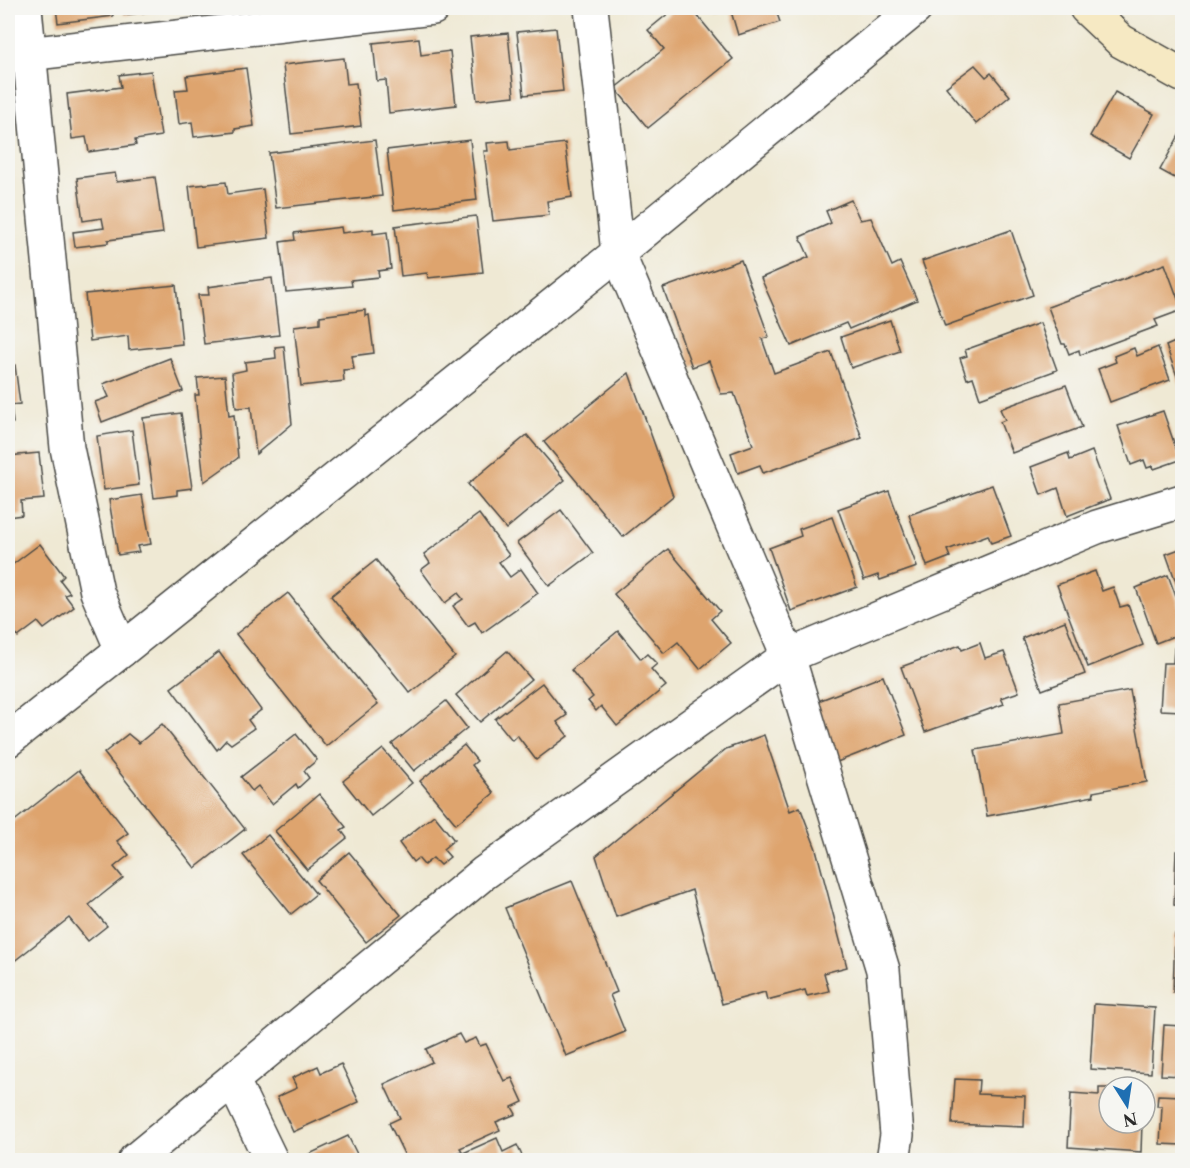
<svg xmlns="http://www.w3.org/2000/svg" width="1190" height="1168" viewBox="0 0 1190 1168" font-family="'Libre Caslon Text',serif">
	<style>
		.building { fill: #dea46e }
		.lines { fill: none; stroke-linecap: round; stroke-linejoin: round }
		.minor-casing { stroke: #484844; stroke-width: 36 }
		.tertiary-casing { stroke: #484844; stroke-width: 36 }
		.secondary-casing { stroke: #484844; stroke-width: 36 }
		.minor { stroke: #fff; stroke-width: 33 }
		.tertiary { stroke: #fff; stroke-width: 33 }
		.secondary { stroke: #f6e9c3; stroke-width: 33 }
	</style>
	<rect width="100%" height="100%" fill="#f6f6f2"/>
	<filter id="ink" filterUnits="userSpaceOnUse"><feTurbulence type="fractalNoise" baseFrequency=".0167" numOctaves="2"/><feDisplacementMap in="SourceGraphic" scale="12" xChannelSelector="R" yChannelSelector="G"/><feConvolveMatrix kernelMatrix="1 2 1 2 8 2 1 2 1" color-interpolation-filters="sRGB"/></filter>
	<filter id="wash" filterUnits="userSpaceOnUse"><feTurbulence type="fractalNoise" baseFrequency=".008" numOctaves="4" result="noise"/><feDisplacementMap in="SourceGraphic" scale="24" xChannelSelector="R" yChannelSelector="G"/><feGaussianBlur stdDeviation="1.35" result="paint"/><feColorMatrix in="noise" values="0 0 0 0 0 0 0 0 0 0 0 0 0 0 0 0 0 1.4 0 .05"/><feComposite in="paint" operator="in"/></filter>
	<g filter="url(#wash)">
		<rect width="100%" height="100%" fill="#efe9d4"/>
		<g id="blocks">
			<g class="building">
				<path d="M56 8H112L113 16 58 23Z"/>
				<path d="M123 8H172V9L124 15Z"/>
				<path d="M675 8H691L733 59 648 128 615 88 664 49 648 30Z"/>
				<path d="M714 8H775L780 22 738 35 730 8 716 13Z"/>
				<path d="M556 28 563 91 524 95 517 32Z"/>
				<path d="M508 33 514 96 477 100 470 37Z"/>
				<path d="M419 38 421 55 450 51 456 105 389 113 386 80 377 81 373 43Z"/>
				<path d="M344 58 347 84 356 83 361 126 291 134 283 65Z"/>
				<path d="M975 65 986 77 991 73 1010 96 976 124 946 87Z"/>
				<path d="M246 68 254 126 235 129V132L194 137 192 122 179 124 175 90 188 89 186 76Z"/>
				<path d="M151 71 161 136 135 140 136 145 89 152 86 137 72 139 67 94 121 87 119 75Z"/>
				<path d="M1115 92 1154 114 1129 158 1090 136Z"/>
				<path d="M1182 130V182L1160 170Z"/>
				<path d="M375 140 382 196 276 208 269 153Z"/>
				<path d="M470 140 477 200 394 210 387 150Z"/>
				<path d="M509 141 510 150 565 143 572 197 547 201 549 215 493 221 484 151H488L487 143Z"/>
				<path d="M8 146H9L14 191 8 192Z"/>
				<path d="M115 173 117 182 155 177 163 233 108 240V243L75 247 73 232 104 228 102 218 83 221 77 178Z"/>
				<path d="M226 182 228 194 263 189 269 238 196 247 189 186Z"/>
				<path d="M851 200 860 220 871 218 892 266 900 262 917 300 849 329 846 323 791 346 761 278 809 257 800 237 831 223 826 211Z"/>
				<path d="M476 216 483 272 428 278 427 273 401 276 395 226Z"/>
				<path d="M341 227 342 233 373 229V234L387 232 391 269 378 271 379 277 351 280 352 286 286 292 280 242 295 240 294 233Z"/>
				<path d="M1011 230 1033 295 945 326 922 261Z"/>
				<path d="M741 260 769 337 762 339 774 373 831 352 862 438 763 473 760 465 738 473 731 453 753 445 734 393 721 394 709 361 692 367 663 288Z"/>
				<path d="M1165 264 1182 310 1155 320 1158 326 1080 355 1079 350 1069 354 1065 344H1062L1048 307Z"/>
				<path d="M272 278 279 335 204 344 198 295H209L208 287Z"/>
				<path d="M176 285 182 344 129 350 128 336 90 341 85 294Z"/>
				<path d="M365 310V316L369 315 374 353 352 356 354 369 343 370 344 381 301 386 294 326 320 323V316Z"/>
				<path d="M890 320 900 351 851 368 841 337Z"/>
				<path d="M1040 323 1057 370 980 398 973 377 967 379 960 358 967 356 965 350Z"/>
				<path d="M1182 339V390L1166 346Z"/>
				<path d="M284 346 292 424 256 454 251 407 236 408 232 373 246 370 245 362 276 358 275 347Z"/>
				<path d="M1158 347 1170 380 1110 402 1098 369 1116 362 1114 356 1134 348 1137 356Z"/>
				<path d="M170 358 183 391 102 422 95 402 109 397 103 384Z"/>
				<path d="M15 365 20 404 11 405 13 423 8 424V366Z"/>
				<path d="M629 373 673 496 623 537 544 442Z"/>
				<path d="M225 376 229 416 234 415 238 458 204 482 195 395H199L197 378Z"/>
				<path d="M1066 385 1082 427 1012 453 1000 422 1005 420 1000 409Z"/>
				<path d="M1163 411 1180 460 1154 469 1153 466 1147 468 1144 460 1131 465 1118 426Z"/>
				<path d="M181 413 192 488 177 490V495L154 498 143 418Z"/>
				<path d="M132 430 139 485 104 490 97 436Z"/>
				<path d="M527 435 565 480 506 529 468 484Z"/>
				<path d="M1092 451 1110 499 1067 516 1058 488 1041 495 1031 467 1068 453 1070 460Z"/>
				<path d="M39 453 44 499 21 501 22 515 8 517V456Z"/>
				<path d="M992 485 1011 536 991 543 988 535 947 550 950 557 927 566 909 515Z"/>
				<path d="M889 491 917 567 880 580 878 575 864 580 838 509Z"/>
				<path d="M142 495 151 544 137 546 139 552 118 555 109 500Z"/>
				<path d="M561 510 593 553 549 586 517 543Z"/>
				<path d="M479 514 509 555 499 562 510 577 521 569 538 593 482 633 475 622 468 626 453 606 463 599 458 593 445 603 421 570 430 563 424 554Z"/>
				<path d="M832 517 857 587 791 611 769 548 801 536 799 529Z"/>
				<path d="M40 544 64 576 60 580 70 593 65 595 74 607 44 629 38 622 18 637 8 623V568Z"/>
				<path d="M1182 548V599L1166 554Z"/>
				<path d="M668 549 720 611 711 619 731 643 700 669 678 642 664 653 614 594Z"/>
				<path d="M376 560 455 657 410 693 331 596Z"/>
				<path d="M1095 571 1102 591 1113 587 1120 607 1128 605 1143 645 1088 667 1057 585Z"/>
				<path d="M1168 575 1182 613V633L1156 643 1136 588Z"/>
				<path d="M288 593 378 704 326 746 236 634Z"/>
				<path d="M1065 621 1085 674 1042 690 1022 638Z"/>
				<path d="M618 631 641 659 647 654 657 664 651 669 666 686 617 726 601 706 596 711 588 701 593 697 571 670Z"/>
				<path d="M980 643 985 658 1004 652 1019 692 1001 698 1004 704 925 732 901 667 960 645 962 650Z"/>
				<path d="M1174 648 1182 649V711L1160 710 1163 663H1173Z"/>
				<path d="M507 651 531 679 480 722 456 695Z"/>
				<path d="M219 652 261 710 248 720 254 728 231 744 226 740 217 750 171 688Z"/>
				<path d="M883 676 906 735 837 762 813 703Z"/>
				<path d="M542 683 567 715 557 722 568 736 536 760 517 735 512 740 495 719Z"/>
				<path d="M1130 690 1147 782 1093 792 1094 796 987 816 975 750 1064 734 1059 703Z"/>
				<path d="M446 701 467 728 414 771 392 744Z"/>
				<path d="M162 724 245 829 195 868 104 753 128 734 139 743Z"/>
				<path d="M296 734 317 760 304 771 309 778 298 788 296 784 272 804 258 786 252 791 241 777Z"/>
				<path d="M764 735 790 811 800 807 816 849 847 967 824 973 829 991 807 996 805 990 767 1000 765 992 722 1004 692 890 616 917 596 856 726 749Z"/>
				<path d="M464 745 477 761 472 765 494 793 456 824 420 781Z"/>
				<path d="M383 749 412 783 371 816 343 781Z"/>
				<path d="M79 770 128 833 117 841 129 855 114 867 123 878 89 905 107 926 88 941 69 918 8 966V826Z"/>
				<path d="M319 794 346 827 341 830 347 838 307 870 275 831Z"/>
				<path d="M434 815 454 840 443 849 450 857 440 865 433 858 424 865 418 858 413 862 399 843Z"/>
				<path d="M268 835 316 894 291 914 243 855Z"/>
				<path d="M1176 851H1182V906L1174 905Z"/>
				<path d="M349 852 401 915 366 942 316 880Z"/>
				<path d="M572 881 617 992 610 995 625 1032 566 1056 505 908Z"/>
				<path d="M1175 934H1182V992H1173Z"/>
				<path d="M1094 1004 1155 1008 1151 1073 1090 1069Z"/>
				<path d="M1164 1025 1182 1026V1076L1161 1075Z"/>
				<path d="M459 1034 464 1043 476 1038 480 1046 486 1044 504 1081 512 1078 523 1102 512 1107 516 1114 496 1122 500 1130 460 1148 462 1151 443 1160 441 1157 433 1160H407L389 1123 400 1118 384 1084 432 1062 426 1049Z"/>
				<path d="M341 1064 359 1102 293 1132 277 1097 297 1088 292 1078 318 1066 321 1073Z"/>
				<path d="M955 1079 979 1080 978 1094 1025 1096 1024 1127 952 1124Z"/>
				<path d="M1099 1088H1109V1123H1142L1141 1152 1068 1147 1071 1093 1099 1095Z"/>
				<path d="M1158 1095 1182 1096V1145L1160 1144 1162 1106H1157Z"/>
				<path d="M348 1136 360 1160H307L305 1156Z"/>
				<path d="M497 1138 503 1152 517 1145 524 1160H455L462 1157 461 1154Z"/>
			</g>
		</g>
	</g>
	<g filter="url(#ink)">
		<use href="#blocks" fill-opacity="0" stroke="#484844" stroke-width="1.5"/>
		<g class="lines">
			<defs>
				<g id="minor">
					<path d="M25 8 67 448 97 592 122 650"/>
					<path d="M591 8 618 253 788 656 883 970 897 1135 893 1160"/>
					<path d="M9 56 433 8"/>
					<path d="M233 1081 271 1160"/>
					<path d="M135 1160 484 873 788 656 1097 527 1182 501"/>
				</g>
				<path id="tertiary" d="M8 740 122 650 618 253 916 8"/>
				<path id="secondary" d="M1086 8 1121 41 1182 75"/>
			</defs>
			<use href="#minor" class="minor-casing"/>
			<use href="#tertiary" class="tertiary-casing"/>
			<use href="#secondary" class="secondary-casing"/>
			<use href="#minor" class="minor"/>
			<use href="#tertiary" class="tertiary"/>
			<use href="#secondary" class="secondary"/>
		</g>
	</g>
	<rect width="1190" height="1168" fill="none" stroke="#f6f6f2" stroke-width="30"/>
	<g transform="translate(1127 1105) rotate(168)"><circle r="28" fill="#f6f6f2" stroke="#a5a5a2" stroke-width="1.5"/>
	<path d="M0-4.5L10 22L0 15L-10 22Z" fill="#1f6fb2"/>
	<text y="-9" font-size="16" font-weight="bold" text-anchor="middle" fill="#2b2b2b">N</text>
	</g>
</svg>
